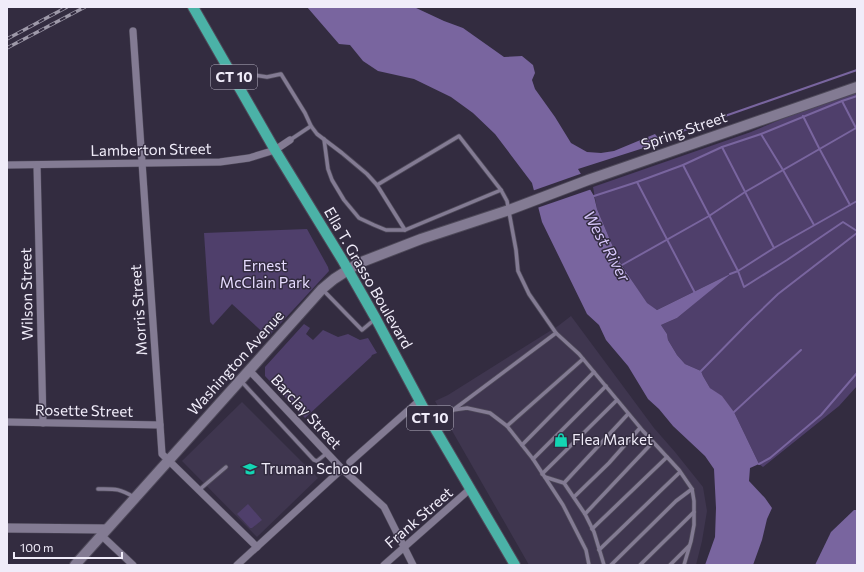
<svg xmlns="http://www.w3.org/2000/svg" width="864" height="572" viewBox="0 0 864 572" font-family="Commissioner,sans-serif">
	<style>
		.built { fill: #3f364f }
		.green { fill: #4f3f6b }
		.water { fill: #79659f }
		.pier { fill: #332c40 }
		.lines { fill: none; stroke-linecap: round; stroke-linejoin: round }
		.stream { stroke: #79659f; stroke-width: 2 }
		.service-casing { stroke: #4e4959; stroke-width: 5 }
		.minor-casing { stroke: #4e4959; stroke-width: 8 }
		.tertiary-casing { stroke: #4e4959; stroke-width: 10 }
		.secondary-casing { stroke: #4e4959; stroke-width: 12 }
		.primary-casing { stroke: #4e4959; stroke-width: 12 }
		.service { stroke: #837b93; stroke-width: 3.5 }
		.minor { stroke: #837b93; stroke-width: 7 }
		.tertiary { stroke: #837b93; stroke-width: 9 }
		.secondary { stroke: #837b93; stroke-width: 10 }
		.primary { stroke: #4bb2a7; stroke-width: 10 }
		.rail-casing { stroke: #9e99a9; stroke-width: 3.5 }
		.rail { stroke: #332c40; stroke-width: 2; stroke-dasharray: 6; stroke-linecap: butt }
		.labels { text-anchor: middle; stroke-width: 3; stroke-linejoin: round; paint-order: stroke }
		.shield { fill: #332c40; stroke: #b7b2c2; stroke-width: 1 }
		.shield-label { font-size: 14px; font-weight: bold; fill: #f0ecf9 }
		.street-label { font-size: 15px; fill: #f0ecf9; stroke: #332c40 }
		.park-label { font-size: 15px; fill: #e6dbfe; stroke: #332c40 }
		.poi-label { font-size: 15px; fill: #f0ecf9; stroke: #332c40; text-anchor: start }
		.water-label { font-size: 16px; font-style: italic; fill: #d5c5f8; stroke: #332c40 }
	</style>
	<rect width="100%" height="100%" fill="#332c40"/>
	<g class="built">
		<path d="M571 316 654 428 675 452 703 487 707 511 702 541 696 565H529L435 401 448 395 558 326Z"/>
		<path d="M242 402 318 478 257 537 182 461Z"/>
	</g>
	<g class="green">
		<path d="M857 93V386L839 406 763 467 759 464 734 412 722 397 710 388 703 376 701 371 685 364 677 355 668 340 667 334 661 325 677 318 730 274 657 310 646 303 622 265 616 254 597 209 593 187 751 132 789 116 840 98Z"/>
		<path d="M307 229 328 267 329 271 268 337 232 304 213 325 210 322 204 233Z"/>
		<path d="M304 324 310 328 306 334 313 340 323 330 338 337 348 334 360 340 368 338 377 353 372 355 371 357 305 418 265 376V367Z"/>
		<path d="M248 504 262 520 252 528H250L237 514Z"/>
	</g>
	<g class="water">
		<path d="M307 7H414L444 21 463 28 504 57 522 56 533 65 535 73 532 80 535 89 555 117 571 143 587 152 601 153 614 151 655 134 659 139 653 145 578 169 594 196 597 209 616 254 622 266 647 303 657 310 732 273 677 318 661 325 667 334 668 340 677 355 685 364 701 371 703 376 710 388 722 396 734 412 759 464 750 468 749 481 765 498 772 508 767 519 762 540 753 565H705L715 537 716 508 714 469 705 456 673 426 659 409 648 399 628 366 606 340 599 325 587 314 542 222 532 183 495 134 473 113 451 97 414 79 378 71 363 61 350 45 339 44Z"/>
		<path d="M854 510H857V565H815L831 532Z"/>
	</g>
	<path class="pier" d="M583 173 592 189 537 208 532 191Z"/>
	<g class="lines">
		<g class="stream">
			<path d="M842 101 857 130"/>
			<path d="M803 116 819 148 850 205"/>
			<path d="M761 134 783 170 814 225"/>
			<path d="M659 139 857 70"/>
			<path d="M722 147 774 248"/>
			<path d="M683 165 738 271 774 248 857 201"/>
			<path d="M637 182 695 293"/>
			<path d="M594 196 637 182 683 165 722 147 761 134 842 101 857 96"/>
			<path d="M622 265 709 216 745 192 856 128"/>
			<path d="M730 274 738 271 744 287 787 260 843 222 857 231"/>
			<path d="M701 371 749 322 778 294 857 233"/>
			<path d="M734 412 801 350"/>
			<path d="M759 464 770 458 821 415 857 373"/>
		</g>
		<defs>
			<g id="service">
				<path d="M247 74 267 77 281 74 305 113 311 126 317 134 342 153 367 174 377 185 405 230 501 190"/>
				<path d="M324 139 328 169 332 180 344 200 359 218 374 225 386 230H405"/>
				<path d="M290 140 311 126"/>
				<path d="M377 185 459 136 501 190 507 201 516 250 518 271 529 294 556 333 453 410"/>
				<path d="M323 290 362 330 374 320"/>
				<path d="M556 333 579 354 643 431 679 470 692 489 694 501V525L691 541 684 565"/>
				<path d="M241 381 314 460 317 461 327 453"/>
				<path d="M432 421 453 410 467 408 490 413 507 426 533 459 563 505 586 550 589 565"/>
				<path d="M507 426 583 359"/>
				<path d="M522 445 594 372"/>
				<path d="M533 459 606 386"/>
				<path d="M542 474 617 400"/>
				<path d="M545 477 564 483 585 514 594 532 604 565"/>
				<path d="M564 483 628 414"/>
				<path d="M98 489C115 489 118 488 134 497"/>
				<path d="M199 490 226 467"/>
				<path d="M574 497 609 463 640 428"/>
				<path d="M585 514 653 442"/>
				<path d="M592 529 667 457"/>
				<path d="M599 550 680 472"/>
				<path d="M611 565 676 501 692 489"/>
				<path d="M640 565 694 512"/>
				<path d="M670 565 689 546"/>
			</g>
			<g id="minor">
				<path d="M133 31 162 454 257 547"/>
				<path d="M7 165 220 162 249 158 275 150 290 140"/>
				<path d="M37 165 43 423"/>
				<path d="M250 371 342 469 384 507 413 565"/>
				<path d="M7 422 160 425"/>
				<path d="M350 462 420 400"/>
				<path d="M102 536 133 565"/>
				<path d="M237 565 342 469"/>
				<path d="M384 565 470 489"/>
			</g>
			<path id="tertiary" d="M7 528 107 529"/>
			<path id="secondary" d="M75 565 322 289 334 279 359 263 421 239 509 210 588 180 857 87"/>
			<path id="primary" d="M193 7 275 150 343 261 376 319 431 422 515 565"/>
		</defs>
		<use href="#service" class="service-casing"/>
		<use href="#minor" class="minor-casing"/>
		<use href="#tertiary" class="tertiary-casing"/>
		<use href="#secondary" class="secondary-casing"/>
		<use href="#primary" class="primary-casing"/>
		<use href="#service" class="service"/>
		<use href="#minor" class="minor"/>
		<use href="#tertiary" class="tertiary"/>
		<use href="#secondary" class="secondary"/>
		<use href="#primary" class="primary"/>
		<defs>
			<g id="rail">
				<path d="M7 39 67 7"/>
				<path d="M7 48 85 7"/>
			</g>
		</defs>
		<use href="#rail" class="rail-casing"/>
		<use href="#rail" class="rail"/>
	</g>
	<defs>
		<symbol id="shop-bare" viewBox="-9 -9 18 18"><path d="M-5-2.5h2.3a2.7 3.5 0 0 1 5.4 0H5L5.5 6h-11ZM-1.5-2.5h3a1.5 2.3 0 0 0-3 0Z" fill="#13d5b3" stroke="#332c40" stroke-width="2.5" paint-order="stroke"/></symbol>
		<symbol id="school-bare" viewBox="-9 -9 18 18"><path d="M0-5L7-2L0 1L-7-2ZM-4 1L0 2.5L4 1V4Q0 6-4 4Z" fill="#13d5b3" stroke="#332c40" stroke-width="2.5" paint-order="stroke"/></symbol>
	</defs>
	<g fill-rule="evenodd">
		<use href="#shop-bare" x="551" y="430" width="20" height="20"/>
		<use href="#school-bare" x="240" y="459" width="20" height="20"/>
	</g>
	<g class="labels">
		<g class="shield">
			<rect x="211" y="65" width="46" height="24" rx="3"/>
			<rect x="407" y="406" width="46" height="24" rx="3"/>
		</g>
		<g class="shield-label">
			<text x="234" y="82">CT 10</text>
			<text x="430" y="423">CT 10</text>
		</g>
		<g class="street-label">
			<text transform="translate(684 131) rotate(-19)" y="5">Spring Street</text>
			<text transform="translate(151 150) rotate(-1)" y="5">Lamberton Street</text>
			<text transform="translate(368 278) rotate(60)" y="5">Ella T. Grasso Boulevard</text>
			<text transform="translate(27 294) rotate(-91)" y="5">Wilson Street</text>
			<text transform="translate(139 310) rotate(-94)" y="5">Morris Street</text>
			<text transform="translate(236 363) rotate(-48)" y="5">Washington Avenue</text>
			<text transform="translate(84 411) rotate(1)" y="5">Rosette Street</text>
			<text transform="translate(306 412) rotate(47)" y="5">Barclay Street</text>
			<text transform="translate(419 518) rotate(-41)" y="5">Frank Street</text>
		</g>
		<g class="park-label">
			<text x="265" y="271">Ernest<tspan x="265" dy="17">McClain Park</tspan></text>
		</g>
		<g class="poi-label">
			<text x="572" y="445">Flea Market</text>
			<text x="261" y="474">Truman School</text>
		</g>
		<g class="water-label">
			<text transform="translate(607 246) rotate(61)" y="6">West River</text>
		</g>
	</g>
	<rect width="864" height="572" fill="none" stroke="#f0ecf9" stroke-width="16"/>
	<path d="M14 552v6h108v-6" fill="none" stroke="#f0ecf9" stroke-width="2"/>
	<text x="20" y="552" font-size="12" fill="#f0ecf9" stroke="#332c40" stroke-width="3" paint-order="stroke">100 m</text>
</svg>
